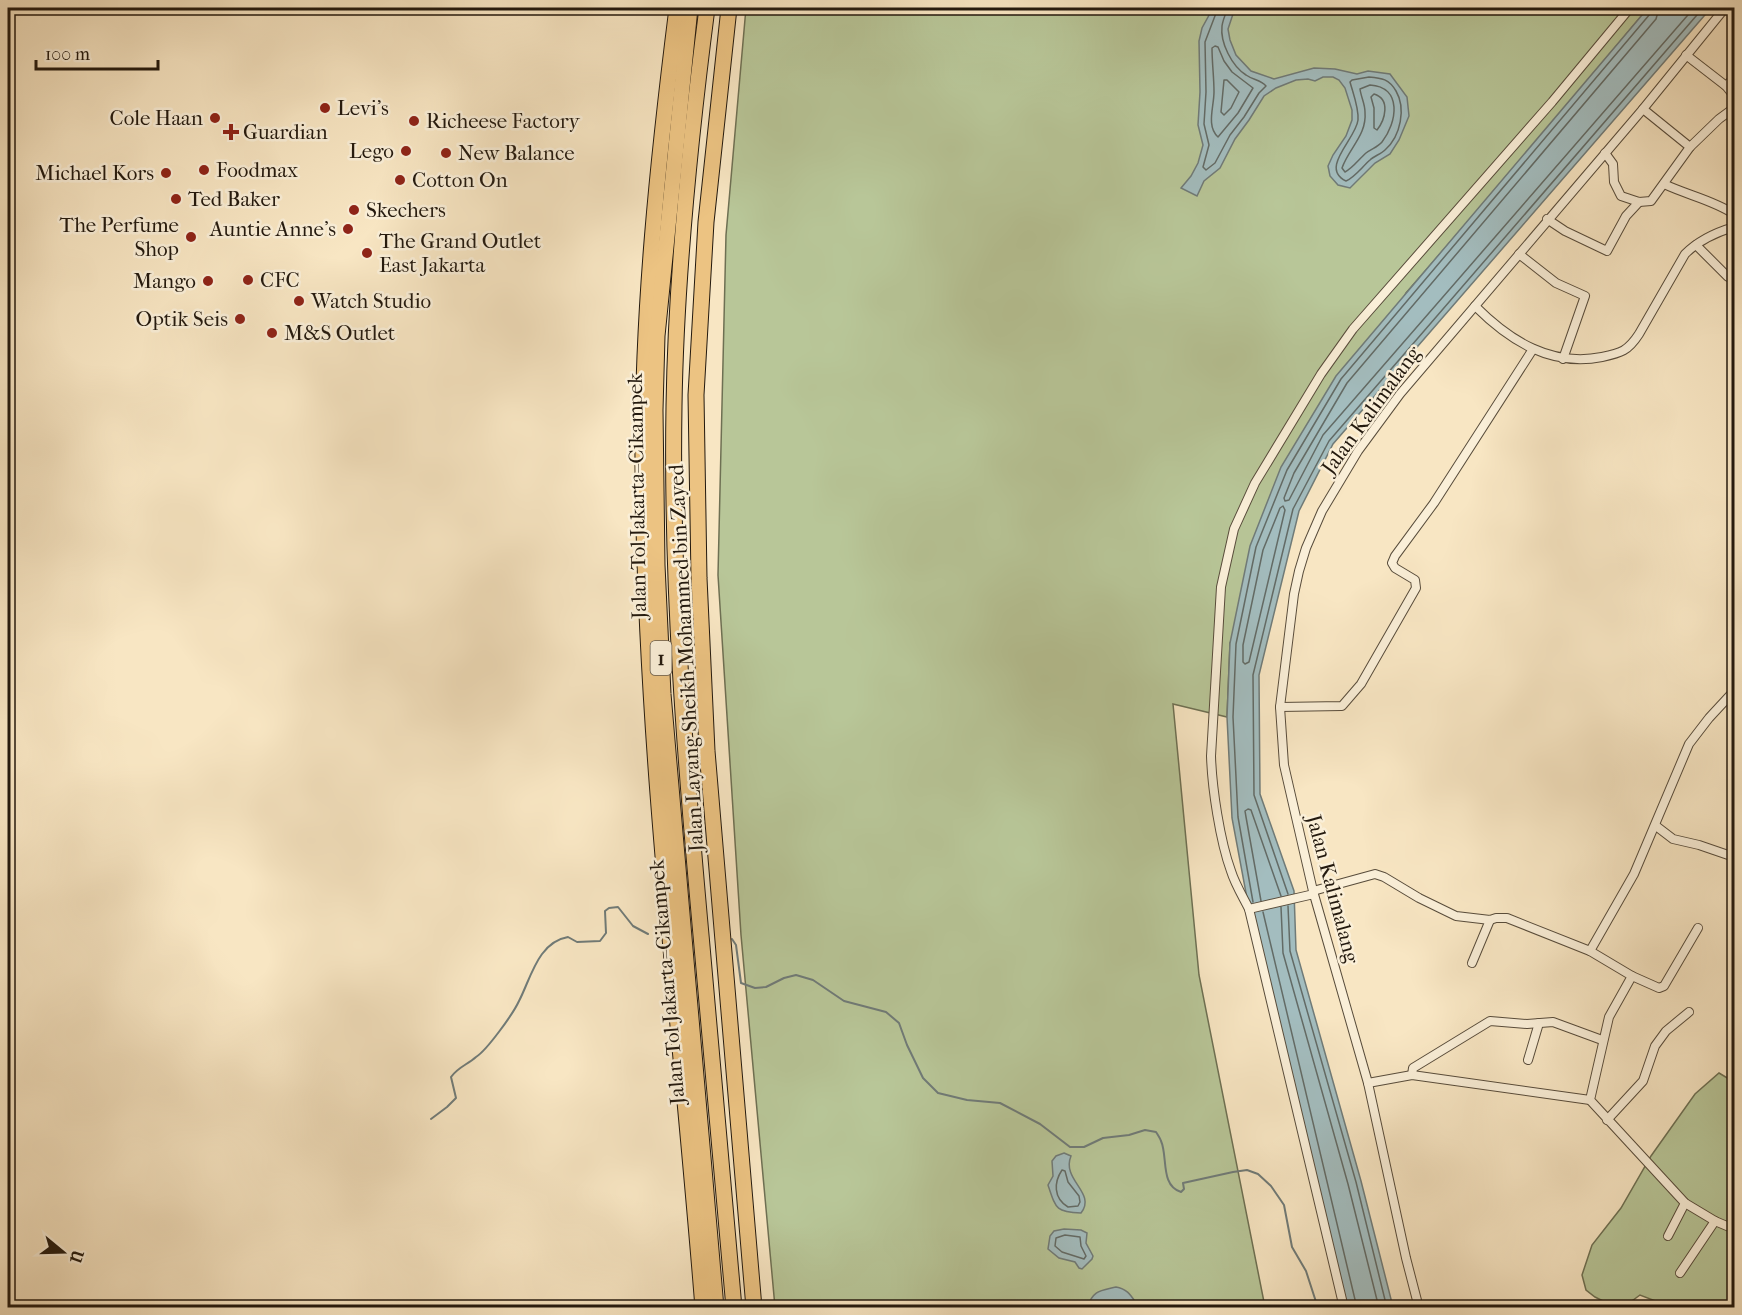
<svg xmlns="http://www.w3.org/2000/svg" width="1742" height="1315" viewBox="0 0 1742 1315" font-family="'IM FELL French Canon',serif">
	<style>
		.green { fill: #b8c698; stroke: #6e7053; stroke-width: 1.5 }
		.water { fill: #a3bdbf; stroke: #707b78; stroke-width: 1.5 }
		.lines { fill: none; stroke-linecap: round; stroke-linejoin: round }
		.shore { stroke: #636b66; stroke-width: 1.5 }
		.stream { stroke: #707b78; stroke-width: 2 }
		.street-casing { stroke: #584c3b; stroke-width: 10 }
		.highway-casing { stroke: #23190e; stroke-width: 17 }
		.street { stroke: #faefd8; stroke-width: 8 }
		.highway { stroke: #ecc382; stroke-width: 15 }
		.poi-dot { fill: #8f2418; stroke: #faefd8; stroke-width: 2 }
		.labels { text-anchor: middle; stroke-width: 5; stroke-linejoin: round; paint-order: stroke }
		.shield { fill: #faefd8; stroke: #64594b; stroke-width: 1.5 }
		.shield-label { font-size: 20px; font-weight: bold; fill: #23190e }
		.poi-label { font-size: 21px; fill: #23190e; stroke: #faefd8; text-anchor: start }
		.street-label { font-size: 21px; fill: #23190e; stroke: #faefd8 }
	</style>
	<rect width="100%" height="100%" fill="#f8e6c3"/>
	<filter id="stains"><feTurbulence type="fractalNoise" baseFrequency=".00333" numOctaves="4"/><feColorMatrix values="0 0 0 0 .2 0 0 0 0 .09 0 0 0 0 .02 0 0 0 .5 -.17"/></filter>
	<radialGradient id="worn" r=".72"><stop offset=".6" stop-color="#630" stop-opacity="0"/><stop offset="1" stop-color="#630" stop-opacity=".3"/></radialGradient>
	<g class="green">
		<path d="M746 8H1648L1518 164 1406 293 1230 643 1227 717 1173 704 1199 975 1265 1307H775L741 935 718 575 726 235Z"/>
		<path d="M1719 1073 1734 1082V1307H1671L1640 1295 1629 1303 1613 1306 1595 1297 1586 1290 1582 1275 1592 1245 1621 1208 1651 1156 1695 1094Z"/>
	</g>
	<g class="water">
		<path d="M1213 8H1235L1228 29 1230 40 1236 55 1251 71 1274 79 1314 68 1335 69 1357 74 1368 71 1390 74 1407 97 1409 116 1399 140 1390 154 1375 163 1350 188 1338 185 1330 176 1328 166 1333 155 1346 136 1352 120V110L1345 88 1339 80 1333 77H1323L1315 81 1308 79 1296 80 1276 88 1264 96 1249 120 1235 139 1220 168 1204 181 1197 196 1181 188 1191 176 1198 163 1203 145 1198 125 1200 92 1199 41 1202 28Z"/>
		<path d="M1648 8H1711L1333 444 1299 511 1259 675 1260 794 1294 891 1296 950 1361 1181 1393 1307H1344L1249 909 1232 818 1227 717 1230 643 1250 546 1281 467 1336 376Z"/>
		<path d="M1064 1153 1071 1156C1061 1180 1097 1193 1081 1213 1056 1212 1056 1209 1048 1185L1053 1176 1052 1161 1056 1156Z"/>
		<path d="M1064 1229 1081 1230 1087 1233 1086 1243 1093 1256 1092 1259 1082 1269 1079 1268 1075 1262 1059 1258 1048 1249 1050 1236 1054 1231Z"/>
		<path d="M1116 1287C1129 1289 1132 1298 1139 1307H1087C1094 1290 1099 1291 1116 1287Z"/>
	</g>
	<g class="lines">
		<g class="shore">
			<path d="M1218 8 1205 42 1206 92 1204 124 1209 145 1203 167 1206 170 1215 163 1230 135 1244 117 1259 93 1266 86C1261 80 1253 80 1246 75 1232 66 1220 43 1222 26 1223 19 1226 13 1228 8"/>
			<path d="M1659 8 1656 19 1347 383 1294 473 1284 498 1285 501 1289 500 1323 435 1694 8"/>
			<path d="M1215 46 1218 47 1224 61 1232 72 1253 88 1238 113 1218 137C1206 126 1214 107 1214 92 1214 77 1212 63 1212 48Z"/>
			<path d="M1369 77C1382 78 1389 79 1396 91 1406 108 1401 136 1385 150 1381 154 1374 156 1370 160 1362 167 1355 177 1346 181 1319 168 1356 139 1358 120 1359 108 1353 93 1350 82L1352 80Z"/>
			<path d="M1224 80H1227L1239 92 1231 108 1224 115 1221 112Z"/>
			<path d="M1370 85C1403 87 1397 123 1382 142 1378 147 1371 149 1366 153 1359 159 1353 168 1345 172L1342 168C1349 148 1367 135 1365 112 1365 104 1361 97 1360 89Z"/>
			<path d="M1374 94C1391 99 1385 120 1377 130L1374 128V108L1371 97Z"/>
			<path d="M1283 506 1285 510 1249 662 1245 664 1243 662V645L1263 550 1280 508Z"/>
			<path d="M1288 894 1254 795 1253 675 1293 509 1329 441 1703 8"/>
			<path d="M1261 901 1246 817 1245 811 1248 809 1251 810 1281 896"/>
			<path d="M1253 902 1238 817 1233 717 1236 644 1256 547 1287 470 1341 379 1650 14 1652 8"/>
			<path d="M1288 906 1290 951 1356 1182 1387 1308"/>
			<path d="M1281 907 1283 953 1348 1184 1379 1308"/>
			<path d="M1263 912 1357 1308"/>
			<path d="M1062 1170 1065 1171 1068 1182 1079 1196 1080 1202 1078 1206 1068 1207C1053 1198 1054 1182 1062 1170Z"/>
			<path d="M1065 1235 1080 1237 1081 1246 1086 1256 1084 1259 1062 1252 1055 1246 1056 1238Z"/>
		</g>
		<g class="stream">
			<path d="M732 939 736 945 741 983 755 988 766 987 784 978 796 975 813 980 844 1001 886 1012 899 1023 907 1045 923 1078 938 1093 967 1100 1000 1103 1040 1124 1070 1147H1084L1103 1138 1129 1135 1145 1130 1156 1132C1158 1135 1160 1138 1161 1141 1168 1156 1160 1186 1181 1192L1184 1189 1183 1183 1233 1172 1247 1170 1258 1174 1271 1186 1284 1205 1292 1247 1306 1271 1318 1308"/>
			<path d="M431 1119 447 1107 456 1098 451 1077C458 1067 467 1065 476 1057 487 1050 513 1014 519 1001 531 978 538 942 568 937L577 942 600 941 606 933 605 911 609 908 618 907 633 926 648 934"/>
		</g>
		<defs>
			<g id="street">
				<path d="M1686 55 1726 86 1734 96"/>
				<path d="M1726 86 1734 78"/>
				<path d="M1643 109 1690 147"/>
				<path d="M1605 153 1613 164 1614 182 1621 196 1639 202 1651 201 1690 147 1719 119 1734 108"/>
				<path d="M1664 184C1687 195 1713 200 1734 214"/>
				<path d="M1547 219 1565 231 1607 251 1626 216 1639 202"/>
				<path d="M1696 245 1728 277"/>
				<path d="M1519 254 1556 283 1585 296 1563 359"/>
				<path d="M1475 306C1510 341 1551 367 1602 357 1621 353 1628 351 1639 334L1685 254C1698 241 1717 232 1734 227"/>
				<path d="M1280 707 1342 706 1361 684 1416 588 1415 580 1395 568 1392 563 1395 556 1434 503 1533 349"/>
				<path d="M1656 826 1673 839 1699 845 1734 857"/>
				<path d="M1313 891 1375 874 1384 877 1419 898 1456 916 1490 920 1496 918H1507L1590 951 1632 976 1609 1017 1590 1100 1685 1203 1715 1221 1734 1229"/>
				<path d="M1249 909 1314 894"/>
				<path d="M1590 951 1634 874 1689 744 1709 718 1734 691"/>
				<path d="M1472 963 1490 920"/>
				<path d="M1632 976 1659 988 1664 986 1698 928"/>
				<path d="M1528 1060 1539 1023"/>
				<path d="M1412 1075 1413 1068 1490 1021 1527 1024 1553 1022 1602 1040"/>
				<path d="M1368 1083 1412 1075 1590 1100"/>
				<path d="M1607 1120 1643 1081 1655 1046 1666 1031 1689 1012"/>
				<path d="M1668 1236 1685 1203"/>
				<path d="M1680 1273 1715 1221"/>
				<path d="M1344 1308 1249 909C1243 897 1235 884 1231 871 1220 841 1212 788 1211 756L1221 587 1234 529 1255 483 1321 374 1353 329 1552 102 1630 8"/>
				<path d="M1419 1308 1406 1258 1368 1083 1313 891 1284 765 1280 707 1294 594 1299 571 1306 548 1322 511 1358 451 1400 394 1643 109 1725 8"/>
			</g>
			<g id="highway">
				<path d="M677 8C658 159 642 312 643 465 645 747 681 1027 703 1308"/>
				<path d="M690 8 657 336 655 410 657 565 663 694 716 1308"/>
				<path d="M707 8C690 139 676 273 674 406 671 583 685 759 701 935 712 1059 723 1183 734 1308"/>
				<path d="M729 8 706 222 696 395 699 578 707 751 754 1308"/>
			</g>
		</defs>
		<use href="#street" class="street-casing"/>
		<use href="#highway" class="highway-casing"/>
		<use href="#street" class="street"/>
		<use href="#highway" class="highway"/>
	</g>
	<g class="poi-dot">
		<circle cx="325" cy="108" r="6"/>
		<circle cx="215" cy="118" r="6"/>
		<circle cx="414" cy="121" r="6"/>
		<path d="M228 123h6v6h6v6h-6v6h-6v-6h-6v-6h6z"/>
		<circle cx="406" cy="151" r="6"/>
		<circle cx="446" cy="153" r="6"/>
		<circle cx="204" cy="170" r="6"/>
		<circle cx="166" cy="173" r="6"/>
		<circle cx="400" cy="180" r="6"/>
		<circle cx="176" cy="199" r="6"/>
		<circle cx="354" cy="210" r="6"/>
		<circle cx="348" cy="229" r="6"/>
		<circle cx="191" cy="237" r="6"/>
		<circle cx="367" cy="253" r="6"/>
		<circle cx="248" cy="280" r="6"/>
		<circle cx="208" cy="281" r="6"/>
		<circle cx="299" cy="301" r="6"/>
		<circle cx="240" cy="319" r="6"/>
		<circle cx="272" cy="333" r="6"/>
	</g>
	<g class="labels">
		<rect class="shield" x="650.5" y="641" width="21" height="34" rx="4.5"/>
		<g class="shield-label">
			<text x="661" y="665">1</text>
		</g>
		<g class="poi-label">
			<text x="337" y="115">Levi's</text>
			<text x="203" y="125" text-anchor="end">Cole Haan</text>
			<text x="426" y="128">Richeese Factory</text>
			<text x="243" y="139">Guardian</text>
			<text x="394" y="158" text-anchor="end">Lego</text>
			<text x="458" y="160">New Balance</text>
			<text x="216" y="177">Foodmax</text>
			<text x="154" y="180" text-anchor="end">Michael Kors</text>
			<text x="412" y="187">Cotton On</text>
			<text x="188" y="206">Ted Baker</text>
			<text x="366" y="217">Skechers</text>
			<text x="179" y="232" text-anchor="end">The Perfume<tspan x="179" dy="24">Shop</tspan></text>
			<text x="336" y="236" text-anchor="end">Auntie Anne's</text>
			<text x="379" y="248">The Grand Outlet<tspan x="379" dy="24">East Jakarta</tspan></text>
			<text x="260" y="287">CFC</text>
			<text x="196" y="288" text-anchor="end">Mango</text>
			<text x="311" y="308">Watch Studio</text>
			<text x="228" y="326" text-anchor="end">Optik Seis</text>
			<text x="284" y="340">M&amp;S Outlet</text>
		</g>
		<g class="street-label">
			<text transform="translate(1371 410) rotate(-54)" y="7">Jalan Kalimalang</text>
			<text transform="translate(637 496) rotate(-91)" y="7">Jalan Tol Jakarta–Cikampek</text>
			<text transform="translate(686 658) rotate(-93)" y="7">Jalan Layang Sheikh Mohammed bin Zayed</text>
			<text transform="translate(1333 889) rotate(75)" y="7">Jalan Kalimalang</text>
			<text transform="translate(667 982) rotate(-95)" y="7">Jalan Tol Jakarta–Cikampek</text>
		</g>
	</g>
	<rect width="1742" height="1315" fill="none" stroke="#f8e6c3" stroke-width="30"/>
	<rect x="9" y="9" width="1724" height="1297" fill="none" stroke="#23190e" stroke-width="3"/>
	<rect x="15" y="15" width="1712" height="1285" fill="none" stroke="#23190e" stroke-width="1.5"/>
	<g transform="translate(63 1252) rotate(109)" stroke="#faefd8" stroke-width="4.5" paint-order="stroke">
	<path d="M0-4.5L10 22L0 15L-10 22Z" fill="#23190e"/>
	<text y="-9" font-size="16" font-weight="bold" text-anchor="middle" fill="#23190e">U</text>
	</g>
	<path d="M36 60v9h122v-9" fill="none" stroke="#23190e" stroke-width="3"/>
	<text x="45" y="60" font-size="18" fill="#23190e" stroke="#faefd8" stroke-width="4.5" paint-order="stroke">100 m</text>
	<rect width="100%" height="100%" filter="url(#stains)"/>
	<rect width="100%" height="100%" fill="url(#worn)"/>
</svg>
